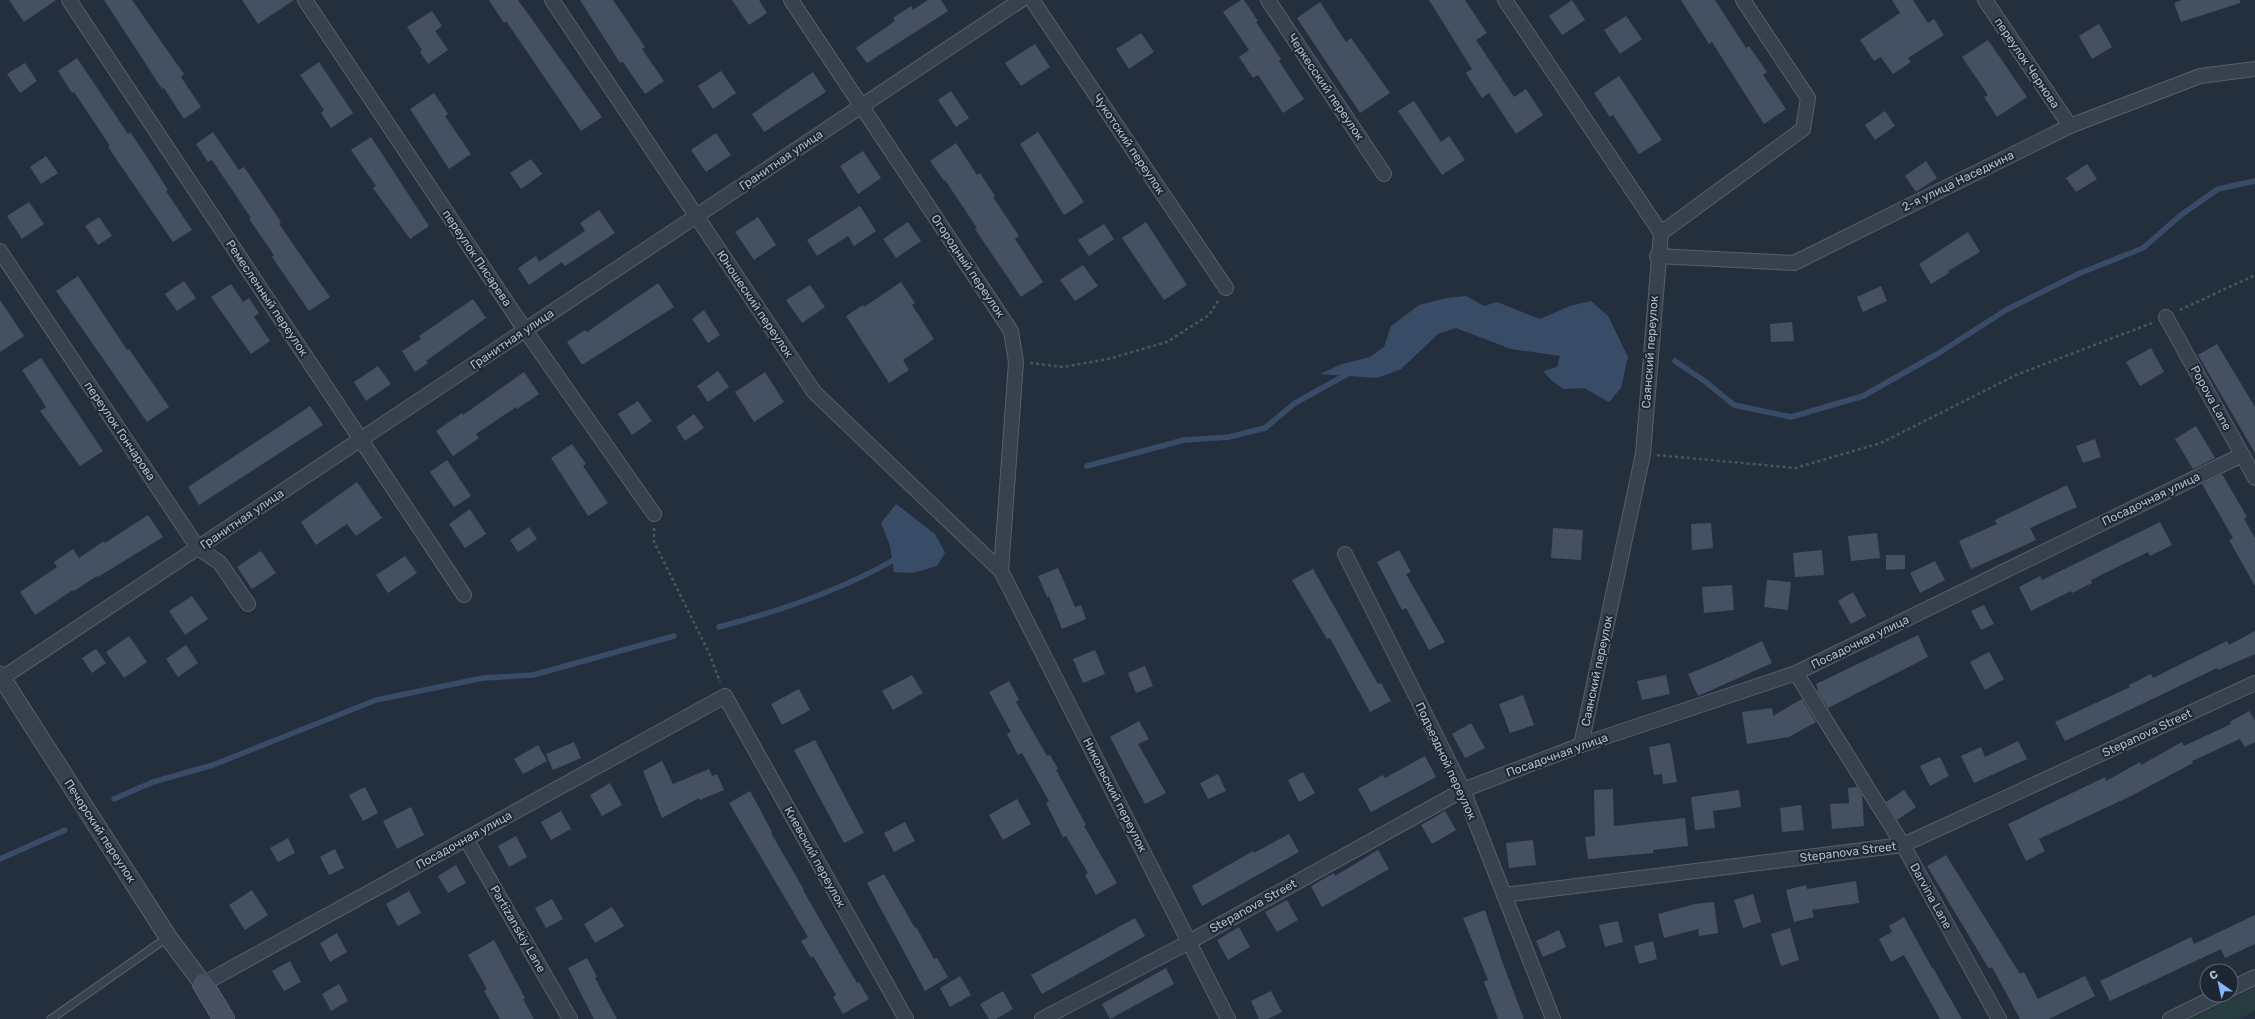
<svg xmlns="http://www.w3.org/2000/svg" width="2255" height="1019" viewBox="0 0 2255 1019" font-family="Rubik,sans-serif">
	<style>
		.green { fill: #263c3f }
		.water { fill: #394c67 }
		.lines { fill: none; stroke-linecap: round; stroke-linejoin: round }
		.stream { stroke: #394c67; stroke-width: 5.5 }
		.building { fill: #455162 }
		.service-casing { stroke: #565f6c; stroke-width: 9 }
		.minor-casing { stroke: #565f6c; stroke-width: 16 }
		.tertiary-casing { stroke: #565f6c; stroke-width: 19 }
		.secondary-casing { stroke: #565f6c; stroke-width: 22 }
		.path { stroke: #44595c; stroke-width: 2.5; stroke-dasharray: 3 3; stroke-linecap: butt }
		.service { stroke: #38414e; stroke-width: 7 }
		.minor { stroke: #38414e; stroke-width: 14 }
		.tertiary { stroke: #38414e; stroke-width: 17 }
		.secondary { stroke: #465061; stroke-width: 20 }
		.labels { text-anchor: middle; stroke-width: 4; stroke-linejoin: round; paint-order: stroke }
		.street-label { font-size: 12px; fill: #b4bcc9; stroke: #1d2633 }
	</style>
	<rect width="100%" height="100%" fill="#242f3e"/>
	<path class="green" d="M2255 987V1011L2239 1019H2191Z"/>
	<g class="water">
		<path d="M1466 296 1484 306 1497 302 1540 319 1570 306 1591 301 1608 316 1628 357 1621 388 1609 402 1584 388 1564 389 1552 381 1543 371 1557 367 1560 356 1511 349 1456 328 1438 334 1401 369 1377 378 1320 374 1342 364 1370 357 1384 347 1391 326 1419 305 1446 298Z"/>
		<path d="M896 504 935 534 945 553 937 566 913 573 894 572 890 546 881 523Z"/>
	</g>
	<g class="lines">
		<g class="stream">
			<path d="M1675 361 1706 382 1734 405 1791 417 1863 396 1939 353 2006 310 2078 274 2143 248 2181 215 2218 189 2255 181"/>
			<path d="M1087 466 1184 440 1229 437 1265 428 1295 403 1351 372"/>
			<path d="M719 627C780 611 843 590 897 558"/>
			<path d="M114 799 153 782 213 765 376 700 483 678 533 675 674 636"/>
			<path d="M0 859 65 830"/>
		</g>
	</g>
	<g class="building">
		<path d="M9 0H56L24 22Z"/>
		<path d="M104 0H132L184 74 181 77 201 107 184 119 164 88 162 89Z"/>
		<path d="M242 0H294L258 24Z"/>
		<path d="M489 0H518L602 117 581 131 506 21 504 23Z"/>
		<path d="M580 0H613L645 47 642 49 664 81 645 94 623 62 620 63Z"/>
		<path d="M732 0H759L767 13 749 25Z"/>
		<path d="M928 0H941L948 11 867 63 856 48 895 21 893 18 911 6 913 10Z"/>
		<path d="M1241 0H1244L1258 21 1256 22 1281 59 1279 61 1304 99 1283 113 1258 75 1253 78 1239 57 1249 50 1223 12Z"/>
		<path d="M1429 0H1465L1487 33 1476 40 1514 97 1526 89 1543 115 1516 134 1489 93 1482 98 1466 73 1472 69Z"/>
		<path d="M1572 0 1585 20 1562 35 1549 16Z"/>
		<path d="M1681 0H1715L1746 48 1749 46 1767 72 1763 75 1786 109 1764 124 1712 42 1709 44Z"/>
		<path d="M1892 0H1913L1928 23 1934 19 1944 35 1908 58 1911 62 1893 74 1881 57 1874 61 1860 40 1900 13Z"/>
		<path d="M2182 0H2240V3L2181 22 2174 3Z"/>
		<path d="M1320 2 1346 42 1351 38 1390 93 1360 113 1297 18Z"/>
		<path d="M432 11 442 26 435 31 448 50 428 64 420 52 422 50 407 27Z"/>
		<path d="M1626 16 1642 39 1620 54 1604 30Z"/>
		<path d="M2099 24 2112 47 2092 59 2079 36Z"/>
		<path d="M1141 33 1154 52 1129 69 1116 49Z"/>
		<path d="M1988 40 2027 97 1997 117 1984 97 1988 95 1962 57Z"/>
		<path d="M1035 44 1050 67 1021 86 1005 63Z"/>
		<path d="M77 58 128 134 130 132 145 154 168 190 166 191 192 230 173 242 108 147 110 146 74 92 72 93 58 71Z"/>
		<path d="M319 62 353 113 331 128 321 113 324 110 300 75Z"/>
		<path d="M25 63 37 81 20 93 7 74Z"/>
		<path d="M721 71 736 93 713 109 698 86Z"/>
		<path d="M813 72 826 92 764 132 752 114Z"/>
		<path d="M1619 76 1662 140 1639 154 1613 115 1610 117 1594 93Z"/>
		<path d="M951 91 969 118 956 127 938 100Z"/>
		<path d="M434 93 448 114 445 116 471 154 449 169 410 109Z"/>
		<path d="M1414 101 1441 142 1449 136 1465 160 1442 175 1398 111Z"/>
		<path d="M1885 111 1895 126 1875 140 1865 125Z"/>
		<path d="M213 132 239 170 244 167 281 222 279 224 330 297 309 311 272 257 274 255 249 219 251 218 212 160 208 162 196 144Z"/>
		<path d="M1038 132 1084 202 1064 215 1020 144Z"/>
		<path d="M716 133 731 155 706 172 691 150Z"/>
		<path d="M371 137 429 226 410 239 373 188 376 186 351 150Z"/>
		<path d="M956 143 977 175 980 173 995 196 993 197 1019 236 1015 239 1043 282 1021 297 975 229 977 228 945 180 944 181 930 161Z"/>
		<path d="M863 151 881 178 858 194 840 166Z"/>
		<path d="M46 156 58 173 41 184 30 167Z"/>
		<path d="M531 159 542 174 521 189 510 173Z"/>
		<path d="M1926 161 1937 178 1916 192 1905 176Z"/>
		<path d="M2087 164 2097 179 2076 192 2066 178Z"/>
		<path d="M29 202 44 224 22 239 7 216Z"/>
		<path d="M860 206 876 231 854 246 848 236 817 256 807 240Z"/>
		<path d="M599 210 615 233 565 266 562 262 529 285 518 268 536 256 539 262 585 231 580 223Z"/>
		<path d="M99 217 112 236 98 245 85 226Z"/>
		<path d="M758 217 776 245 754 260 735 232Z"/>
		<path d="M908 222 921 241 896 258 883 239Z"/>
		<path d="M1146 222 1187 285 1164 300 1122 238Z"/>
		<path d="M1104 224 1114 239 1089 256 1078 240Z"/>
		<path d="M1968 232 1980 252 1948 271 1949 273 1931 284 1919 264Z"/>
		<path d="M1083 265 1098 286 1075 301 1060 280Z"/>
		<path d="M78 276 127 350 129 349 169 407 147 422 56 291Z"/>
		<path d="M184 281 196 298 177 311 165 294Z"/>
		<path d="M901 282 915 303 912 305 934 339 903 360 909 370 889 383 846 316 863 305 864 307Z"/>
		<path d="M658 283 674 307 582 365 567 342 585 330 587 332Z"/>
		<path d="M231 284 243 302 249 298 259 313 254 317 270 341 251 354 211 297Z"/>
		<path d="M810 285 825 307 802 323 786 300Z"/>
		<path d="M1881 286 1887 301 1863 312 1857 297Z"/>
		<path d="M473 299 486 318 426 361 428 363 415 372 402 351 421 339 419 336Z"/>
		<path d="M0 300 24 336 0 352Z"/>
		<path d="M704 310 720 335 708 343 692 319Z"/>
		<path d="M1792 322 1794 341 1771 342 1770 324Z"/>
		<path d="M2217 344 2255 407V453L2198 355Z"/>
		<path d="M2151 348 2164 372 2140 386 2126 362Z"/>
		<path d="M41 358 103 451 80 466 40 411 46 407 22 370Z"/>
		<path d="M378 366 391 384 366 401 354 382Z"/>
		<path d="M718 371 729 387 708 402 697 386Z"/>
		<path d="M524 372 539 394 517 409 516 407 476 434 479 438 453 456 436 431 462 413 463 415Z"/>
		<path d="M765 372 784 402 754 422 735 392Z"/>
		<path d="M638 401 652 421 632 435 618 414Z"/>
		<path d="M310 406 323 425 199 505 188 487Z"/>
		<path d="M694 414 704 428 685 441 676 427Z"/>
		<path d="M2196 426 2215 458 2193 469 2175 439Z"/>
		<path d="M2095 439 2101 457 2083 463 2076 446Z"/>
		<path d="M572 444 586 464 583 466 608 503 588 516 551 458Z"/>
		<path d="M447 460 471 496 454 507 430 472Z"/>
		<path d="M2222 474 2247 517 2244 519 2255 538V586L2229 540 2233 538 2202 484Z"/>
		<path d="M357 482 382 518 356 536 347 524 316 545 301 522Z"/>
		<path d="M2067 485 2077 507 2030 528 2036 540 1971 569 1959 541 1997 524 1995 520Z"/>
		<path d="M470 509 486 534 465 548 449 524Z"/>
		<path d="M148 515 163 537 98 577 97 576 74 591 73 590 35 615 20 592 57 567 54 562 73 549 79 558 104 541 105 543Z"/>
		<path d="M2160 522 2172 545 2150 556 2148 552 2091 580 2092 583 2072 593 2071 591 2031 611 2019 587 2040 576 2042 580Z"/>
		<path d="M1711 523 1713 548 1692 550 1691 524Z"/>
		<path d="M529 527 537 539 518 552 510 540Z"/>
		<path d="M1553 528 1583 530 1581 560 1551 558Z"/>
		<path d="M1877 533 1880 558 1851 561 1848 536Z"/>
		<path d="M1399 550 1411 572 1406 574 1445 642 1429 650 1406 608 1402 610 1377 562Z"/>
		<path d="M1822 550 1824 575 1795 577 1793 553Z"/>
		<path d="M261 551 276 573 252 589 237 567Z"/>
		<path d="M1886 555H1905V569L1886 570Z"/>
		<path d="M405 556 417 573 388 593 376 575Z"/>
		<path d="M1935 561 1945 580 1920 593 1910 573Z"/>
		<path d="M1058 568 1075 607 1081 605 1086 619 1062 629 1049 596 1047 597 1038 576Z"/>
		<path d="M1313 569 1378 684 1381 683 1391 701 1370 712 1330 638 1327 639 1292 580Z"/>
		<path d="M1767 580 1791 582 1788 610 1764 607Z"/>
		<path d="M1732 585 1734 610 1704 613 1702 587Z"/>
		<path d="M1853 592 1866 616 1851 624 1838 601Z"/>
		<path d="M192 596 208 619 185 635 169 611Z"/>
		<path d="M1984 605 1994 624 1981 630 1971 611Z"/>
		<path d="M2255 631V654L2218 670 2217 668 2065 741 2055 722 2130 687 2129 685 2151 674 2153 678 2227 641 2229 645Z"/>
		<path d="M1918 635 1928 657 1828 708 1817 691 1818 690 1816 684Z"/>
		<path d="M129 636 147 662 124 678 106 652Z"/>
		<path d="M1762 641 1772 663 1698 696 1688 674 1720 661Z"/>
		<path d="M186 645 198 663 178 677 166 659Z"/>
		<path d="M96 649 106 663 92 673 82 658Z"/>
		<path d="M1095 650 1105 674 1083 683 1073 659Z"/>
		<path d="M1989 652 2004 679 1985 690 1970 662Z"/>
		<path d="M1145 666 1153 686 1136 693 1128 673Z"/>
		<path d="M912 675 923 693 893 710 882 691Z"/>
		<path d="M1666 675 1670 694 1642 700 1637 681Z"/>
		<path d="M1009 681 1019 700 1016 702 1047 756 1050 755 1058 769 1056 770 1086 825 1084 826 1117 883 1096 895 1085 875 1088 873 1066 836 1063 837 1046 803 1049 801 1022 753 1018 755 1007 734 1011 732 989 692Z"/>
		<path d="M799 689 810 710 782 725 771 704Z"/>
		<path d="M1523 695 1534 725 1510 733 1499 704Z"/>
		<path d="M1802 699 1816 722 1789 737 1747 744 1742 712 1772 708 1773 716Z"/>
		<path d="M2249 711 2255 721V742L2245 747 2240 739 2192 761 2193 763 2174 773 2131 796 2039 839 2045 851 2026 861 2008 824 2105 777 2106 781 2140 762 2141 765 2182 742 2184 746 2231 724 2230 722Z"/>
		<path d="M1139 721 1149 739 1138 744 1166 793 1145 804 1110 737Z"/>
		<path d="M1471 723 1485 748 1465 758 1452 734Z"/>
		<path d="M815 740 864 833 844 843 794 750Z"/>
		<path d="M2018 741 2027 759 1974 783 1961 756 1981 747 1985 757Z"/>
		<path d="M574 742 581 758 553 770 546 754Z"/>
		<path d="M1670 743 1677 782 1663 784 1662 774 1654 775 1649 747Z"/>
		<path d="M538 745 547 761 523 774 514 759Z"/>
		<path d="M1425 756 1436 777 1371 812 1358 789 1383 775 1385 778Z"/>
		<path d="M1940 757 1949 776 1930 786 1920 766Z"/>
		<path d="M662 761 673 784 709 769 712 776 717 774 724 790 700 800 699 798 662 818 643 771Z"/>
		<path d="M1303 772 1315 793 1299 802 1288 780Z"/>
		<path d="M1218 774 1226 791 1208 799 1200 783Z"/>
		<path d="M610 783 622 805 602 816 590 795Z"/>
		<path d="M365 787 378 813 363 821 349 795Z"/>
		<path d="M1857 787 1862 795 1864 826 1832 829 1830 804 1849 803 1848 788Z"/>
		<path d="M1613 789 1614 826 1685 818 1688 846 1653 850V853L1588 859 1585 837 1595 836 1594 790Z"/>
		<path d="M1739 790 1741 807 1713 811 1715 828 1695 830 1691 797Z"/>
		<path d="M1904 790 1916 807 1897 820 1886 802Z"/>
		<path d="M750 791 772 832 771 833 804 890H803L834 944 857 983 859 982 869 999 843 1014 833 997 836 995 813 956 811 958 801 941 808 937 729 803Z"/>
		<path d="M1017 799 1031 824 1003 840 989 815Z"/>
		<path d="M1801 805 1804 830 1782 832 1780 808Z"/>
		<path d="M411 807 424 835 397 849 383 821Z"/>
		<path d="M561 811 571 829 551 840 541 822Z"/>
		<path d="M1445 811 1456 830 1432 844 1421 825Z"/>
		<path d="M905 822 915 841 894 852 884 833Z"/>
		<path d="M1289 834 1299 852 1202 906 1192 886 1253 851 1254 853Z"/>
		<path d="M516 836 527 857 509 867 498 846Z"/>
		<path d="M288 838 295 853 278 862 270 848Z"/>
		<path d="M1533 840 1536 865 1509 868 1506 843Z"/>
		<path d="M335 849 344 868 329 875 320 857Z"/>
		<path d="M1378 850 1389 869 1322 907 1311 886 1334 873 1335 876Z"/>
		<path d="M1946 855 2020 974 2024 972 2038 999 2085 976 2095 996 2049 1019H2020L1992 967 1989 969 1927 866Z"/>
		<path d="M456 865 466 883 448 893 438 876Z"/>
		<path d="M884 874 915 928 916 927 934 959 937 958 948 977 925 991 867 883Z"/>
		<path d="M1856 881 1859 903 1812 910 1814 917 1794 922 1786 890 1806 885 1807 889Z"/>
		<path d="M252 890 268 915 245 930 229 905Z"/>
		<path d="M409 891 421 913 398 926 386 904Z"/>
		<path d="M1753 894 1761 922 1743 928 1734 900Z"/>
		<path d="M552 899 563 919 546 928 535 908Z"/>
		<path d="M1287 900 1298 920 1277 932 1265 912Z"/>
		<path d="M1714 902 1718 933 1699 936 1698 929 1664 938 1658 914 1695 904Z"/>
		<path d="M612 907 624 926 595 943 584 924Z"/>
		<path d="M1485 910 1502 961 1524 1019H1498L1484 982 1488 980 1463 918Z"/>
		<path d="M2255 915V944L2225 958 2221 949 2110 1001 2100 981 2191 937 2194 944Z"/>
		<path d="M1904 917 1932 968H1933L1962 1019H1940L1904 955 1891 962 1879 939 1892 932 1889 926Z"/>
		<path d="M1135 918 1145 936 1042 994 1031 975Z"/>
		<path d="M1618 921 1623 942 1605 947 1599 925Z"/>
		<path d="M1239 927 1250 947 1228 960 1217 940Z"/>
		<path d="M1790 928 1799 960 1781 966 1771 934Z"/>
		<path d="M1559 930 1566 947 1543 957 1536 941Z"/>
		<path d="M337 933 347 952 330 962 320 943Z"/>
		<path d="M494 940 525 998 523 999 534 1019H500L484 991 487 989 468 955Z"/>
		<path d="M1653 941 1657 959 1639 964 1634 946Z"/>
		<path d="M587 958 597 977 595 978 617 1019H594L581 994 568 968Z"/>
		<path d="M290 961 301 982 284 991 272 971Z"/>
		<path d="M1166 968 1174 984 1110 1019 1102 1004Z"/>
		<path d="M960 976 971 995 950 1007 940 988Z"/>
		<path d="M339 984 348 1001 331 1011 322 994Z"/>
		<path d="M1003 991 1013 1009 996 1019H989L980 1004Z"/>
		<path d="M1271 991 1282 1012 1268 1019H1259L1251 1001Z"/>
	</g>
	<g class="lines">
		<defs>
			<path id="service" d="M51 1019 168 937"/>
			<g id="minor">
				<path d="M69 0 464 595"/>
				<path d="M305 0 525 330 654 514"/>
				<path d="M552 0 814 392 1001 571 1228 1019"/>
				<path d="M791 0 1011 331 1016 362 1001 571"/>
				<path d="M1032 0 1226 288"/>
				<path d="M1268 0 1384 174"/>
				<path d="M1505 0 1661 233 1643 454 1581 745"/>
				<path d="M1985 0 2070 126"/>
				<path d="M1661 233 1803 129 1808 98 1743 0"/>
				<path d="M0 251 198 548 220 563 248 604"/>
				<path d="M1657 256 1794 263 2070 126 2200 76 2255 69"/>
				<path d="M2166 317 2255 478"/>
				<path d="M1345 554 1463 790 1553 1019"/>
				<path d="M1796 673 1903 845 1999 1019"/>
				<path d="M2 678 1021 0"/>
				<path d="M466 839 570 1019"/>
				<path d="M1504 895 1903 845 2255 683"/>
				<path d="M203 984 725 696 906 1019"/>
				<path d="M2231 989 2255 977"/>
				<path d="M1042 1019 1189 942 1463 790 1581 745 1796 673 2242 455"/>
				<path d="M2170 1019 2219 995"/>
			</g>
			<path id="tertiary" d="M0 675 168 937 203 984"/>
			<path id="secondary" d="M203 984 224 1019"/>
		</defs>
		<use href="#service" class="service-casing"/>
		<use href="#minor" class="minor-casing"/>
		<use href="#tertiary" class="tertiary-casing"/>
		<use href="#secondary" class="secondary-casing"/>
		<g class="path">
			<path d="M2180 310 2255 275"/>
			<path d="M1030 363 1063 367 1108 359 1167 342 1209 315 1218 301"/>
			<path d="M1657 455 1795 468 1881 443 2016 375 2152 323"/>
			<path d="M654 528V542L709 653 720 682"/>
		</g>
		<use href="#service" class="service"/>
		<use href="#minor" class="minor"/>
		<use href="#tertiary" class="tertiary"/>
		<use href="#secondary" class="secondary"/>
	</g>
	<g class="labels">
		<g class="street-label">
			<text transform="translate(2027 63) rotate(56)" y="4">переулок Чернова</text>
			<text transform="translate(1326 87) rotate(56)" y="4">Черкесский переулок</text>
			<text transform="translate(1129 144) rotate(56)" y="4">Чукотский переулок</text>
			<text transform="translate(781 160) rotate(-34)" y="4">Гранитная улица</text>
			<text transform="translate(1958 181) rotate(-26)" y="4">2-я улица Наседкина</text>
			<text transform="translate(477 258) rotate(56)" y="4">переулок Писарева</text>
			<text transform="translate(968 266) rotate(56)" y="4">Огородный переулок</text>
			<text transform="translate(267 298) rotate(56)" y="4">Ремесленный переулок</text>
			<text transform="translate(755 304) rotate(56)" y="4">Юношеский переулок</text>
			<text transform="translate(512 339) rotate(-34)" y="4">Гранитная улица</text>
			<text transform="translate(1650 352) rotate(-86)" y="4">Саянский переулок</text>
			<text transform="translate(2211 398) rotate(61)" y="4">Popova Lane</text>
			<text transform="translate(120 431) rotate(56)" y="4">переулок Гончарова</text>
			<text transform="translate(2151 499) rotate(-26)" y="4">Посадочная улица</text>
			<text transform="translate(242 519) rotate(-34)" y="4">Гранитная улица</text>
			<text transform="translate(1860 642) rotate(-26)" y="4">Посадочная улица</text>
			<text transform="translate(1597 671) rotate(-78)" y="4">Саянский переулок</text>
			<text transform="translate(2147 733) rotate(-25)" y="4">Stepanova Street</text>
			<text transform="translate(1557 755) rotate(-20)" y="4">Посадочная улица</text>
			<text transform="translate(1446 761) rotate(65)" y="4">Подъездной переулок</text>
			<text transform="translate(1115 795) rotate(63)" y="4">Никольский переулок</text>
			<text transform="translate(100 831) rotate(57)" y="4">Печорский переулок</text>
			<text transform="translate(464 840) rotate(-29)" y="4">Посадочная улица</text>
			<text transform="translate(1848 852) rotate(-7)" y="4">Stepanova Street</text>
			<text transform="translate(815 857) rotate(61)" y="4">Киевский переулок</text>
			<text transform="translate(1931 896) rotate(61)" y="4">Darvina Lane</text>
			<text transform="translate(1253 906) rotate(-29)" y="4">Stepanova Street</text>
			<text transform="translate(518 929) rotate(60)" y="4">Partizanskiy Lane</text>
		</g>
	</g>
	<g transform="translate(2219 983) rotate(326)"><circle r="19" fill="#1d2633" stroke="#59626f"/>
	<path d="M0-3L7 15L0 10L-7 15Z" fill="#8ab4f8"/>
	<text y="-6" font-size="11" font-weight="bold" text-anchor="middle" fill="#b4bcc9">С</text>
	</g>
</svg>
